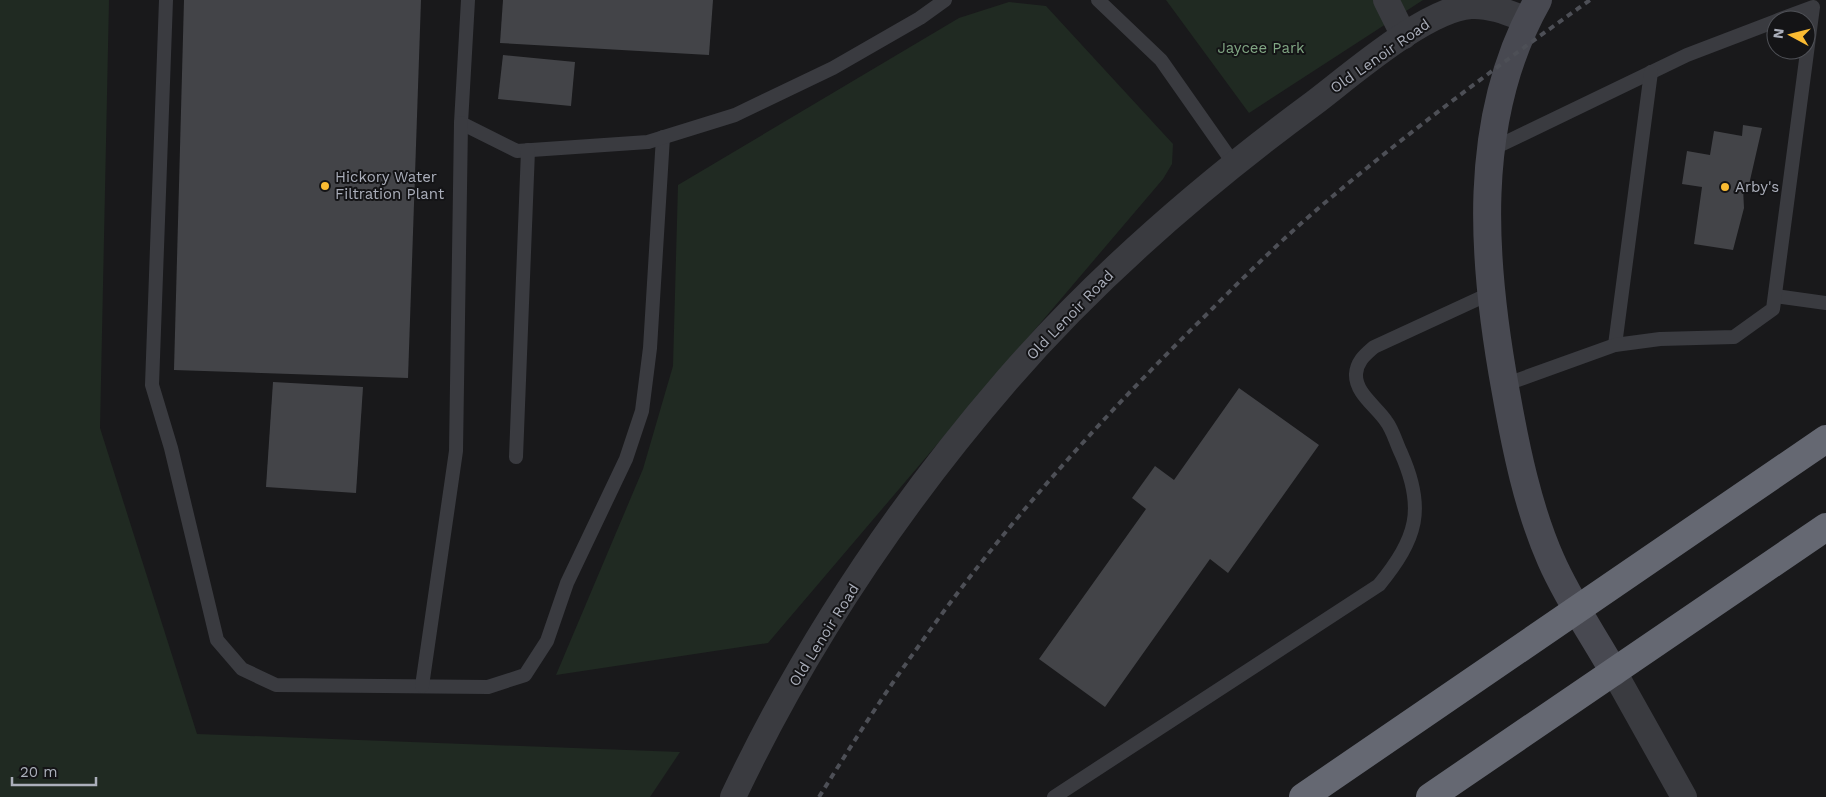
<svg xmlns="http://www.w3.org/2000/svg" width="1826" height="797" viewBox="0 0 1826 797" font-family="'Work Sans',sans-serif">
	<style>
		.green { fill: #202a22 }
		.building { fill: #434448 }
		.lines { fill: none; stroke-linecap: round; stroke-linejoin: round }
		.lane { stroke: #3a3b40; stroke-width: 14 }
		.street { stroke: #3a3b40; stroke-width: 26 }
		.secondary { stroke: #484951; stroke-width: 28 }
		.highway { stroke: #656872; stroke-width: 28 }
		.rail { stroke: #4d4f56; stroke-width: 4; stroke-dasharray: 6 5; stroke-linecap: butt }
		.poi-dot { fill: #fabb32; stroke: #141416; stroke-width: 2 }
		.labels { text-anchor: middle; stroke-width: 4; stroke-linejoin: round; paint-order: stroke }
		.park-label { font-size: 15px; fill: #81a784; stroke: #141416 }
		.street-label { font-size: 15px; fill: #abafbb; stroke: #141416 }
		.poi-label { font-size: 15px; fill: #abafbb; stroke: #141416; text-anchor: start }
	</style>
	<rect width="100%" height="100%" fill="#19191b"/>
	<g class="green">
		<path d="M0 0H109L100 428 197 734 680 752 650 797H0Z"/>
		<path d="M1166 0H1423L1249 113Z"/>
		<path d="M1009 2 1046 6 1173 144 1172 164 1163 179 768 643 556 675 643 469 673 366 678 185 959 18Z"/>
	</g>
	<g class="building">
		<path d="M184 0H421L408 378 174 370Z"/>
		<path d="M503 0H713L709 55 500 43Z"/>
		<path d="M503 55 575 62 571 106 498 99Z"/>
		<path d="M1743 125 1762 128 1748 189 1743 188 1744 208 1733 250 1694 244 1702 187 1682 184 1687 151 1710 155 1714 131 1742 136Z"/>
		<path d="M273 382 363 387 356 493 266 487Z"/>
		<path d="M1239 388 1319 445 1228 573 1210 559 1105 707 1039 659 1146 509 1132 498 1155 466 1174 480Z"/>
	</g>
	<g class="lines">
		<g class="lane">
			<path d="M166 0 152 385 171 448 217 640 242 669 276 685 488 687 525 675 547 641 567 583 626 459 642 411 650 348 663 137"/>
			<path d="M468 0 461 123 517 151 648 142 735 115 833 68 920 18 945 0"/>
			<path d="M1098 0 1161 60 1234 164"/>
			<path d="M1490 150 1687 55 1776 21"/>
			<path d="M1775 296 1826 303"/>
			<path d="M1615 345 1651 72"/>
			<path d="M1504 385 1615 345 1660 339 1734 337 1773 309 1813 7 1778 20"/>
			<path d="M516 457 528 150"/>
			<path d="M422 686 456 451 461 123"/>
			<path d="M1054 797 1379 585C1417 538 1426 509 1401 453 1396 443 1393 430 1386 421 1377 407 1355 393 1356 374 1357 361 1365 355 1374 347L1491 293"/>
		</g>
		<g class="street">
			<path d="M1386 0 1404 36"/>
			<path d="M1614 672 1684 797"/>
			<path d="M733 797C804 647 899 505 1007 380 1097 276 1204 184 1314 103 1351 75 1426 9 1471 6 1491 5 1509 13 1527 20"/>
		</g>
		<path class="secondary" d="M1538 0C1470 120 1482 263 1506 393 1516 449 1528 508 1551 560 1568 599 1593 635 1614 672"/>
		<g class="highway">
			<path d="M1303 797 1826 439"/>
			<path d="M1430 797 1826 527"/>
		</g>
		<path class="rail" d="M819 797C851 746 883 695 918 647 1002 528 1101 418 1204 317 1244 277 1284 237 1327 201 1411 130 1500 64 1590 0"/>
	</g>
	<g class="poi-dot">
		<circle cx="325" cy="186" r="5"/>
		<circle cx="1725" cy="187" r="5"/>
	</g>
	<g class="labels">
		<g class="park-label">
			<text x="1261" y="53">Jaycee Park</text>
		</g>
		<g class="street-label">
			<text transform="translate(1380 56) rotate(-35)" y="5">Old Lenoir Road</text>
			<text transform="translate(1070 315) rotate(-46)" y="5">Old Lenoir Road</text>
			<text transform="translate(824 635) rotate(-58)" y="5">Old Lenoir Road</text>
		</g>
		<g class="poi-label">
			<text x="335" y="182">Hickory Water<tspan x="335" dy="17">Filtration Plant</tspan></text>
			<text x="1735" y="192">Arby's</text>
		</g>
	</g>
	<g transform="translate(1791 35) rotate(277)"><circle r="24" fill="#141416" stroke="#505258"/>
	<path d="M0-4L9 19L0 12L-9 19Z" fill="#fabb32"/>
	<text y="-8" font-size="14" font-weight="bold" text-anchor="middle" fill="#abafbb">N</text>
	</g>
	<path d="M12 777v8h84v-8" fill="none" stroke="#abafbb" stroke-width="2.5"/>
	<text x="20" y="777" font-size="15" fill="#abafbb" stroke="#141416" stroke-width="4" paint-order="stroke">20 m</text>
</svg>
